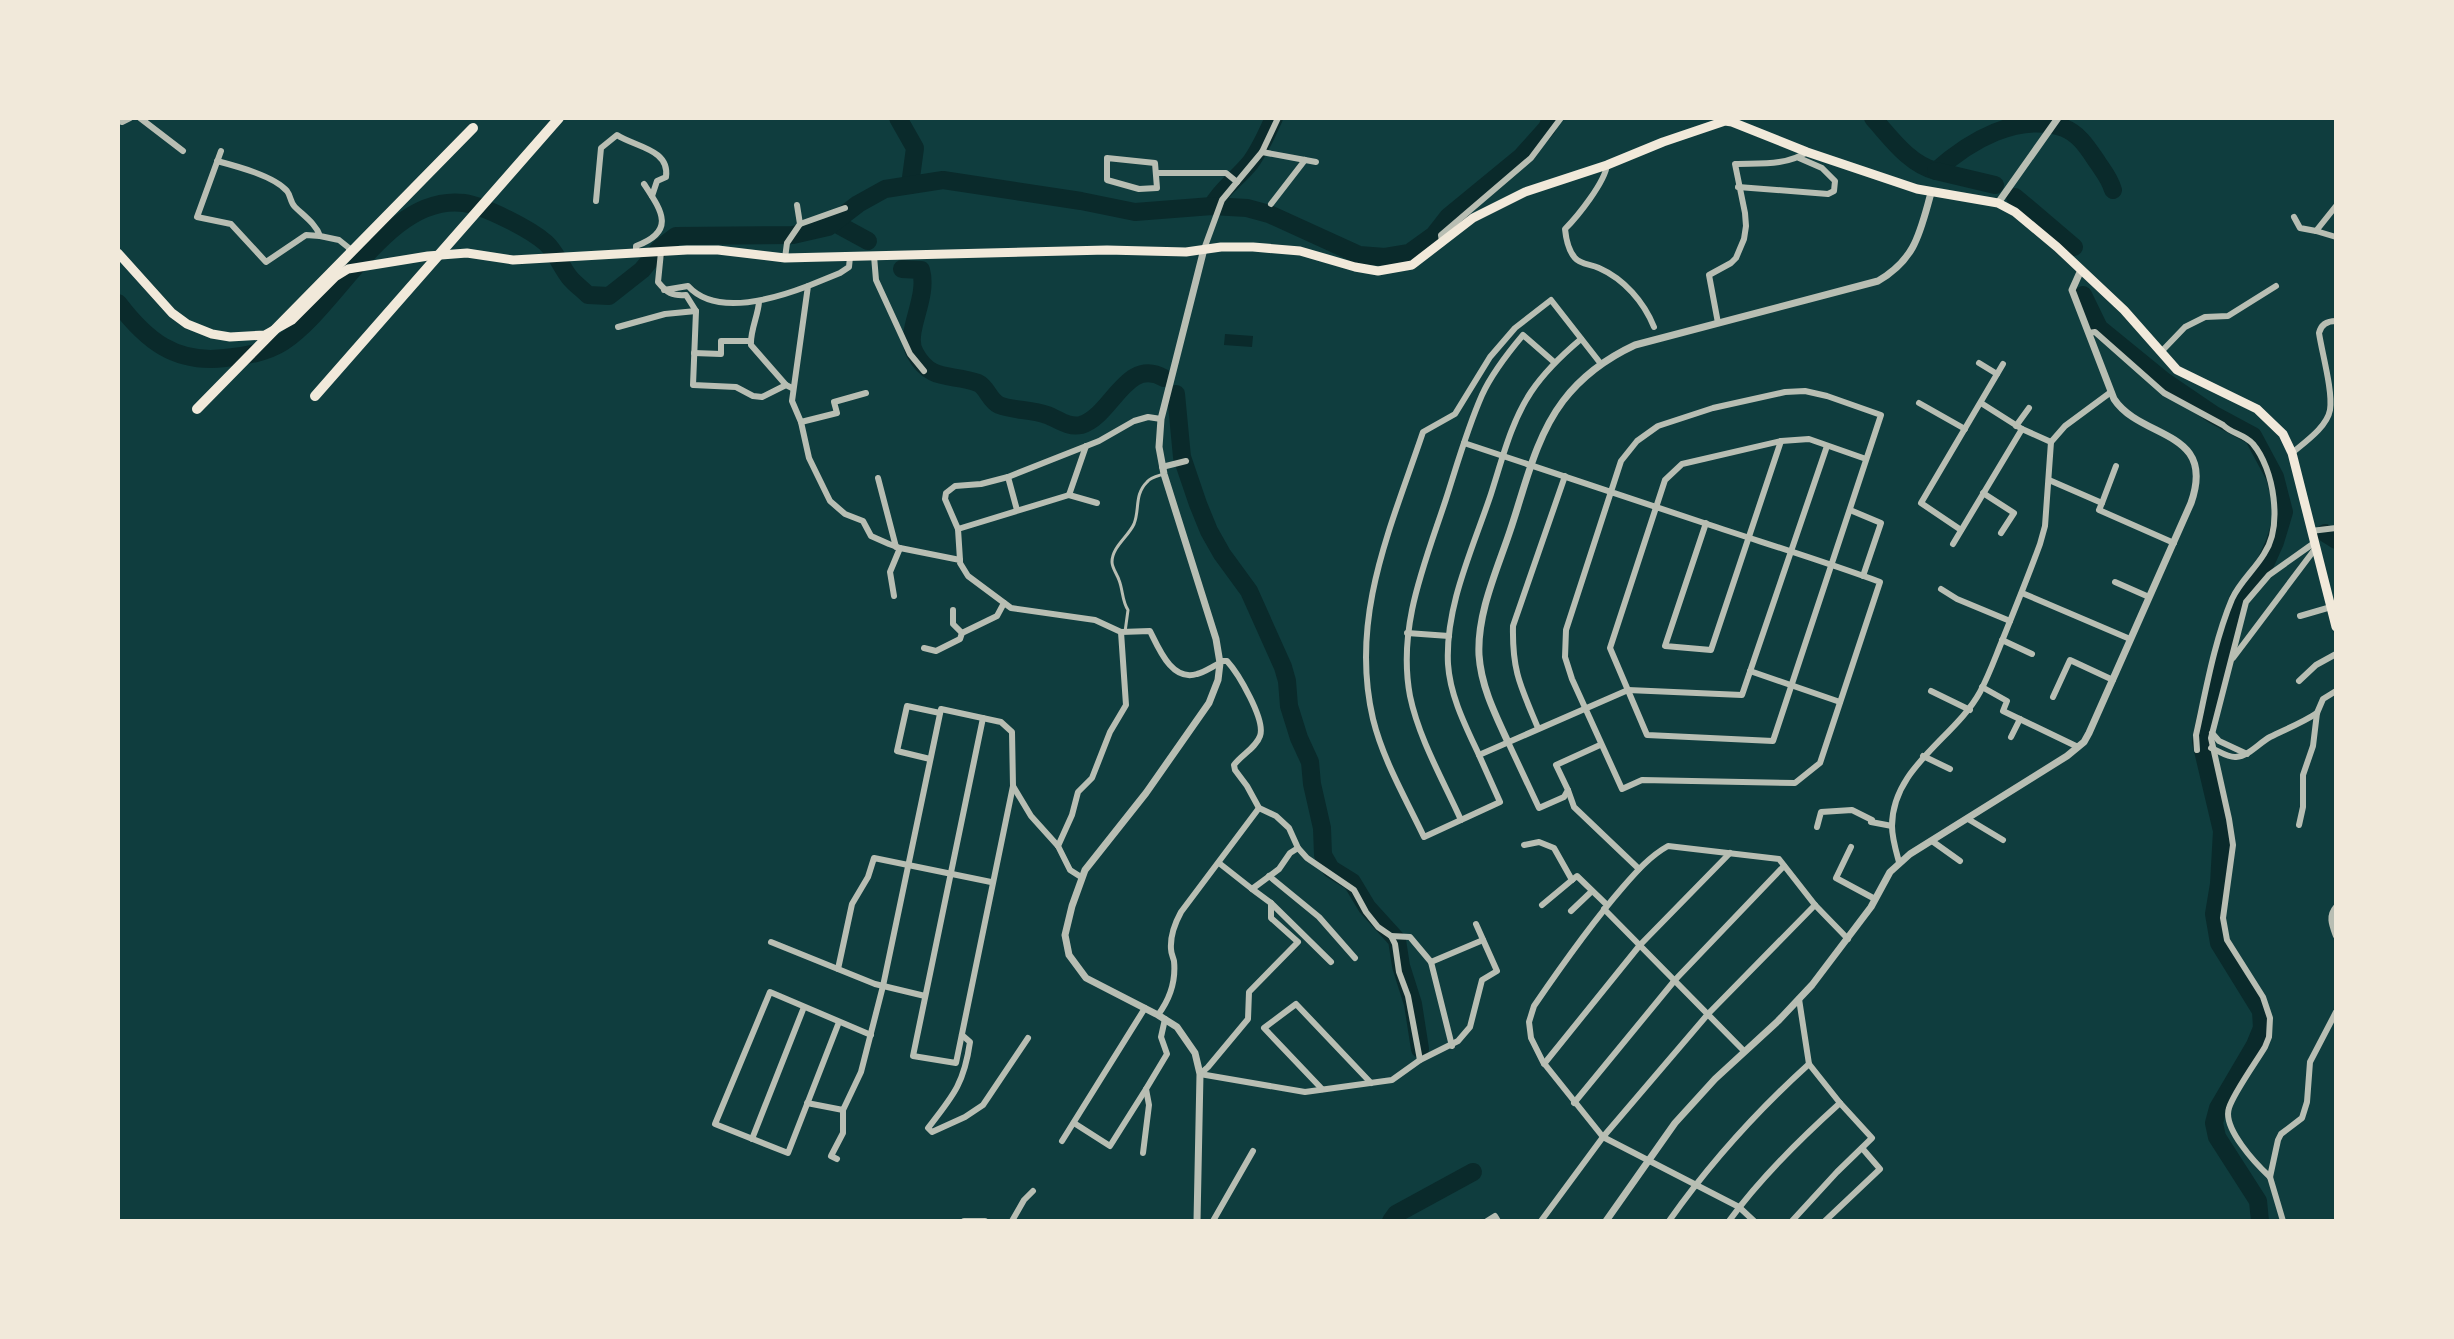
<svg xmlns="http://www.w3.org/2000/svg" width="2454" height="1339" viewBox="0 0 2454 1339" font-family="Figtree,sans-serif">
	<style>
		.water { fill: #0a2a2b }
		.lines { fill: none; stroke-linecap: round; stroke-linejoin: round }
		.river { stroke: #0a2a2b; stroke-width: 18 }
		.service { stroke: #b8beb3; stroke-width: 3 }
		.minor { stroke: #b8beb3; stroke-width: 6 }
		.tertiary { stroke: #b8beb3; stroke-width: 7 }
		.primary { stroke: #f1e9da; stroke-width: 9 }
		.motorway { stroke: #f1e9da; stroke-width: 10 }
	</style>
	<rect width="100%" height="100%" fill="#0f3d3e"/>
	<path class="water" d="M1225 334 1253 336 1252 347 1224 345Z"/>
	<g class="lines">
		<g class="river">
			<path d="M898 118 915 148 910 185"/>
			<path d="M1873 118C1891 138 1909 164 1936 171 1969 141 2018 112 2064 128 2080 134 2089 150 2098 163 2104 172 2110 179 2113 190"/>
			<path d="M1936 171 1995 185"/>
			<path d="M2015 197 2074 247"/>
			<path d="M1212 206C1221 189 1237 179 1250 163 1260 150 1267 133 1274 118"/>
			<path d="M835 223 868 241"/>
			<path d="M902 269 921 270C929 299 903 333 915 353 931 383 952 373 978 383 987 387 989 400 999 405 1014 411 1031 409 1047 415 1058 419 1068 428 1081 425 1112 416 1126 356 1164 378"/>
			<path d="M2083 295 2099 328 2164 381 2214 415 2253 436 2275 477 2284 512 2275 542 2266 562 2238 599 2206 716 2201 742 2222 831 2219 884 2214 914 2219 943 2261 1011 2262 1028 2255 1045 2218 1108 2214 1123 2217 1137 2258 1201 2260 1221"/>
			<path d="M118 303C146 340 175 364 225 358 244 356 266 353 283 342 340 304 388 193 464 203 485 206 530 229 546 243 556 252 561 267 570 278 575 284 582 289 588 295L609 296 642 270 660 248 676 236 793 235 828 227 858 204 885 189 943 180 1081 201 1135 212 1212 206 1247 208 1269 214 1359 255 1385 257 1409 253 1434 235 1448 217 1521 157 1547 128 1551 118"/>
			<path d="M1176 394 1182 457 1198 504 1209 531 1222 554 1249 591 1283 667 1287 681 1289 706 1299 738 1310 762 1312 784 1322 828 1323 855 1331 869 1352 882 1367 907 1397 940 1401 966 1413 1004 1420 1049"/>
			<path d="M2325 533 2336 540"/>
			<path d="M1391 1221 1396 1214 1473 1172"/>
		</g>
		<path class="service" d="M1125 632 1128 610C1122 601 1123 590 1119 580 1117 574 1112 568 1112 562 1112 547 1128 537 1134 524 1140 509 1134 495 1147 482 1151 477 1158 476 1164 474"/>
		<g class="minor">
			<path d="M140 118 183 151"/>
			<path d="M118 120 122 122 130 118"/>
			<path d="M221 151 197 217 231 224 266 262 306 235 320 236"/>
			<path d="M1262 152 1316 162"/>
			<path d="M1107 158 1155 163 1157 188 1139 189 1107 180Z"/>
			<path d="M217 161C236 166 274 176 287 191 291 196 290 202 295 207 304 216 316 224 320 236L339 240 349 248V253"/>
			<path d="M1607 165C1605 182 1578 216 1565 229 1566 239 1568 250 1575 258 1581 265 1591 264 1599 268 1624 279 1644 302 1654 327"/>
			<path d="M1156 173H1226L1237 182"/>
			<path d="M1738 187 1828 194 1834 191 1835 181 1822 168 1799 158"/>
			<path d="M596 201 601 148 617 135C635 147 670 149 666 177L657 181 652 196"/>
			<path d="M1271 204 1305 160"/>
			<path d="M2336 206 2316 231 2336 237"/>
			<path d="M2294 217 2300 228 2316 231"/>
			<path d="M800 224 845 208"/>
			<path d="M1442 242 1441 235 1531 158 1561 118"/>
			<path d="M1204 249 1222 200 1262 152 1278 118"/>
			<path d="M661 252 658 282C667 293 672 296 686 295L696 311 693 385 736 387 753 396 762 397 786 385 792 388"/>
			<path d="M636 254V246C677 231 661 210 644 184"/>
			<path d="M874 256 876 280 910 354 924 371"/>
			<path d="M850 257 849 267 840 273 808 286 792 401 801 422 809 458 830 501 845 514 863 521 871 536 889 544 900 548 960 560V563L968 576 1011 608 1095 620 1121 632 1150 631C1159 649 1172 682 1197 674 1205 672 1213 666 1220 663"/>
			<path d="M785 258 787 243 800 224 797 205"/>
			<path d="M664 290 688 286C716 317 774 299 808 286"/>
			<path d="M759 302C758 316 750 331 751 345L786 385"/>
			<path d="M1718 323 1709 275 1731 263 1736 258 1744 239 1746 226 1745 213 1735 164C1759 163 1786 166 1807 152"/>
			<path d="M618 327 665 314 696 311"/>
			<path d="M2089 333 2095 332 2164 393 2223 425C2232 434 2244 434 2253 444 2274 469 2283 526 2264 554 2255 569 2239 583 2232 599 2214 642 2206 690 2196 735L2197 750"/>
			<path d="M2161 352 2185 327 2205 317 2228 316 2276 286"/>
			<path d="M694 353 721 354V341H751"/>
			<path d="M1979 363 1997 374"/>
			<path d="M1601 364 1551 300 1515 328 1490 357 1455 414 1423 432C1391 527 1349 617 1373 719 1383 760 1406 799 1424 837L1500 802 1479 755 1628 690 1742 695 1827 446"/>
			<path d="M1919 403 1965 429"/>
			<path d="M1981 403 2022 429 2051 442"/>
			<path d="M801 422 837 413 834 402 866 393"/>
			<path d="M2016 426 2029 408"/>
			<path d="M1464 443C1545 470 1626 497 1707 524 1764 543 1823 561 1880 582L1820 763 1795 783 1642 780 1622 789 1572 679 1565 657 1566 630 1621 461 1637 441 1658 426 1713 408 1785 392 1805 391 1827 396 1881 415 1773 741 1647 735 1610 648 1665 480 1682 464 1781 441 1809 439 1866 459"/>
			<path d="M2292 453C2305 442 2327 427 2330 410 2333 391 2322 353 2319 333 2321 324 2328 321 2336 321"/>
			<path d="M1162 467 1186 461"/>
			<path d="M1008 477 1017 510"/>
			<path d="M878 478 896 547"/>
			<path d="M2049 480 2102 503 2099 510 2174 543"/>
			<path d="M1983 493 2014 513 2001 533"/>
			<path d="M1069 495 1086 446"/>
			<path d="M2102 503 2116 466"/>
			<path d="M1850 510 1881 523 1863 576"/>
			<path d="M1706 523 1665 646 1711 650 1781 441"/>
			<path d="M958 529 945 499 946 493 955 486 981 484 1008 477 1099 441 1134 421 1148 417 1161 419"/>
			<path d="M1961 530 1921 503 2003 364"/>
			<path d="M2311 531 2336 528"/>
			<path d="M1953 544 2022 429"/>
			<path d="M960 560 958 529 1069 495 1097 503"/>
			<path d="M2115 582 2149 597"/>
			<path d="M1941 589 1957 599 2010 621"/>
			<path d="M2022 593 2130 639"/>
			<path d="M894 596 890 572 900 548"/>
			<path d="M953 610V624L962 633"/>
			<path d="M2300 616 2331 607"/>
			<path d="M1407 633 1449 636"/>
			<path d="M2002 640 2032 654"/>
			<path d="M924 648 936 651 960 639 962 633 997 616 1004 603"/>
			<path d="M2233 658 2315 549"/>
			<path d="M1220 661H1227C1238 673 1266 720 1260 736 1256 748 1241 755 1234 765L1235 770 1247 786 1259 808 1276 816 1289 828 1298 848 1307 858 1354 890 1366 912 1378 927 1391 936 1395 944 1399 972 1408 996 1420 1060"/>
			<path d="M1750 671 1840 702"/>
			<path d="M2299 681 2316 665 2336 654"/>
			<path d="M1982 687 2007 701 2003 711 2078 747"/>
			<path d="M1931 691 1970 710"/>
			<path d="M2053 697 2070 660 2113 680"/>
			<path d="M983 718 913 1056 956 1063 1013 786"/>
			<path d="M1538 728C1521 687 1512 672 1513 626L1565 476"/>
			<path d="M2212 733 2219 741 2247 754"/>
			<path d="M2011 737 2020 719"/>
			<path d="M1508 742 1539 808 1564 797 1568 790 1556 765 1600 745"/>
			<path d="M2211 748C2219 751 2228 758 2236 757 2249 756 2259 743 2270 737 2286 729 2302 723 2317 713"/>
			<path d="M1479 755C1466 727 1450 696 1448 664 1445 606 1473 548 1491 494 1502 460 1511 422 1531 392 1545 371 1562 355 1581 339"/>
			<path d="M1923 756 1950 769"/>
			<path d="M930 759 897 751 907 706 940 713"/>
			<path d="M1568 790 1574 807 1639 869"/>
			<path d="M1968 819 2003 840"/>
			<path d="M1461 820C1443 780 1419 739 1410 696 1397 627 1425 563 1446 499 1457 465 1467 429 1482 395 1492 373 1507 354 1523 335L1554 362"/>
			<path d="M2299 825 2303 807V775L2313 746 2317 713 2323 699 2336 691"/>
			<path d="M1817 827 1821 812 1852 810 1872 820 1871 822 1892 826"/>
			<path d="M1932 841 1960 861"/>
			<path d="M1524 845 1539 842 1554 848 1572 880"/>
			<path d="M1058 846 1072 815 1078 792 1092 778 1110 732 1126 705 1121 632"/>
			<path d="M1851 847 1836 878 1875 899"/>
			<path d="M1899 862C1896 851 1892 838 1892 826 1892 767 1955 738 1980 692 1989 675 1995 658 2002 641 2015 609 2028 577 2040 544L2045 526 2051 442 2065 426 2111 392"/>
			<path d="M1219 863 1252 889 1279 869 1290 853 1298 848"/>
			<path d="M1269 876 1319 917 1355 958"/>
			<path d="M1572 880 1577 876 1607 905"/>
			<path d="M1271 903 1331 962"/>
			<path d="M1542 905 1572 880"/>
			<path d="M2336 907C2328 916 2332 925 2336 936"/>
			<path d="M1604 909 1744 1051"/>
			<path d="M1571 911 1592 891"/>
			<path d="M1391 936 1410 937 1431 962"/>
			<path d="M771 942 875 984 925 996"/>
			<path d="M838 969 852 904 868 877 874 858 991 882"/>
			<path d="M1158 1015C1170 999 1176 981 1174 961 1173 957 1171 953 1171 949 1170 935 1175 923 1181 912L1259 808"/>
			<path d="M839 1022 788 1153 715 1124 770 992 871 1035"/>
			<path d="M962 1035 970 1042C964 1084 953 1096 928 1128L932 1132 965 1117 983 1105 1028 1038"/>
			<path d="M1452 1046 1431 962 1483 940"/>
			<path d="M1544 1064 1640 945 1730 853"/>
			<path d="M1200 1074 1305 1092 1392 1080 1420 1060 1458 1041 1470 1027 1482 980 1497 971 1476 924"/>
			<path d="M1200 1074 1208 1067 1248 1019 1249 992 1298 942 1271 918V903L1252 889"/>
			<path d="M1322 1089 1264 1028 1296 1004 1371 1083"/>
			<path d="M807 1103 843 1110 861 1072 883 986 941 709 1001 722 1012 732 1013 786 1031 816 1058 846 1070 870 1081 877"/>
			<path d="M1574 1103 1675 980 1784 866"/>
			<path d="M1074 1123 1110 1146 1146 1089"/>
			<path d="M752 1139 804 1007"/>
			<path d="M1062 1141 1145 1008"/>
			<path d="M1143 1153 1149 1105 1146 1089 1167 1054 1161 1037 1165 1019"/>
			<path d="M837 1159 831 1156 843 1133V1110"/>
			<path d="M2270 1177C2256 1164 2222 1128 2229 1108 2233 1094 2256 1062 2265 1047L2269 1037 2270 1018 2263 997 2227 940 2223 918 2233 845 2229 819 2211 738 2246 602 2269 575 2314 543"/>
			<path d="M964 1221H985"/>
			<path d="M1012 1221 1024 1200 1033 1191"/>
			<path d="M1213 1221 1253 1151"/>
			<path d="M1487 1221 1495 1216 1498 1221"/>
			<path d="M1541 1221 1603 1137 1708 1014 1815 905"/>
			<path d="M1669 1221C1710 1163 1756 1112 1809 1064"/>
			<path d="M1729 1221C1761 1177 1800 1139 1840 1103"/>
			<path d="M1754 1221 1739 1207 1603 1137 1543 1062 1531 1038 1529 1022 1534 1006C1562 965 1590 925 1623 887 1636 872 1650 856 1668 846L1779 859 1815 905 1848 939"/>
			<path d="M1792 1221 1837 1172 1872 1138 1840 1103 1809 1064 1799 999"/>
			<path d="M1825 1221 1880 1169 1862 1148"/>
			<path d="M2283 1221 2270 1177 2278 1140 2281 1134 2302 1118 2307 1102 2310 1062 2336 1012"/>
		</g>
		<g class="tertiary">
			<path d="M1998 203 2058 118"/>
			<path d="M1508 742C1495 714 1481 686 1479 655 1477 613 1497 570 1510 531 1525 487 1535 438 1563 401 1582 376 1607 358 1635 345L1878 281C1916 259 1920 232 1931 193"/>
			<path d="M1197 1221 1200 1074 1195 1053 1177 1027 1158 1015 1086 978 1069 955 1065 935 1072 906 1085 870 1146 793 1209 703 1218 680 1220 663 1216 639 1164 474 1159 447 1161 419 1204 249"/>
			<path d="M1606 1221 1675 1123 1715 1079 1778 1021 1812 985 1871 907 1890 872 1910 854 2067 756 2084 742 2089 733 2191 503C2217 429 2141 440 2114 399L2072 290 2081 270"/>
		</g>
		<path class="primary" d="M118 253 172 313 187 324 212 334 230 337 265 335 292 320 335 277 348 269 428 256 467 253 513 260 687 250H718L785 258 1107 250 1186 252 1221 247H1253L1300 251 1355 267 1378 271 1412 265 1473 218 1525 192 1607 165 1663 142 1725 121 1732 122 1807 152 1917 189 1998 203 2015 212 2057 247 2124 310 2177 370 2257 409 2283 434 2292 453 2336 627"/>
		<g class="motorway">
			<path d="M315 396 559 118"/>
			<path d="M197 409 473 128"/>
		</g>
	</g>
	<rect width="2454" height="1339" fill="none" stroke="#f1e9da" stroke-width="240"/>
</svg>
